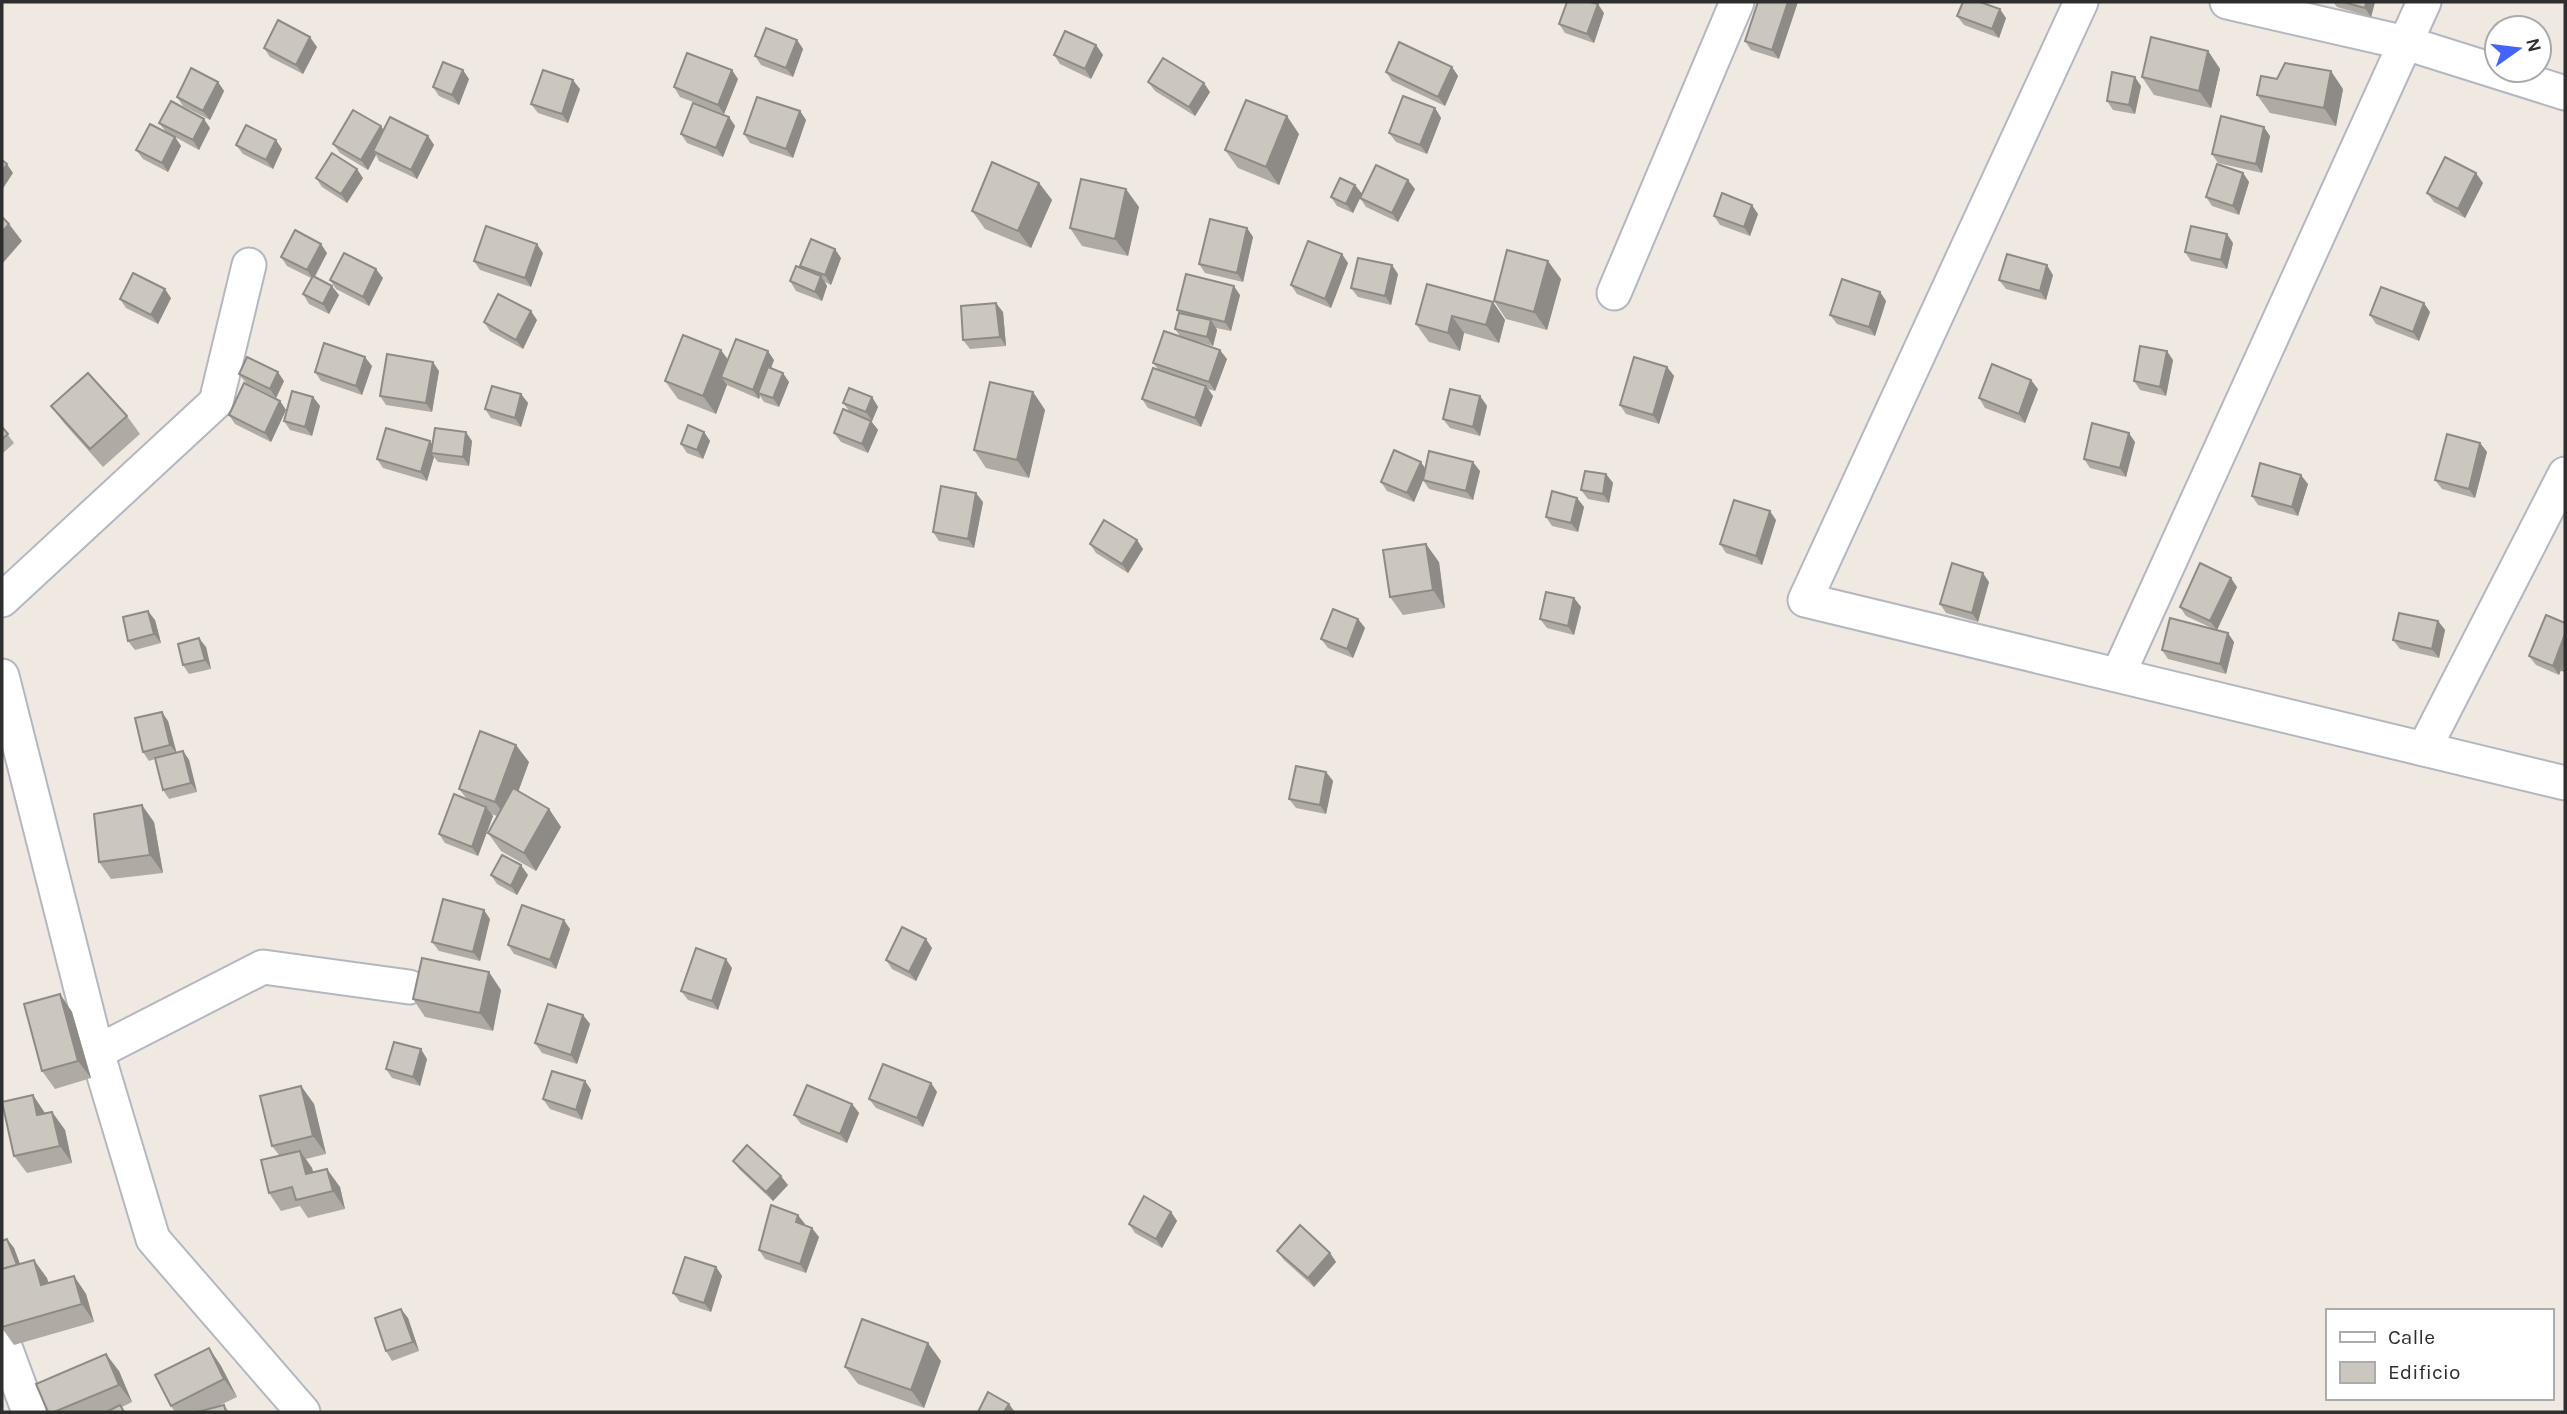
<svg xmlns="http://www.w3.org/2000/svg" width="2567" height="1414" viewBox="0 0 2567 1414" font-family="Karla,sans-serif">
	<style>
		.lines { fill: none; stroke-linecap: round; stroke-linejoin: round }
		.minor-casing { stroke: #b4b7c1; stroke-width: 37 }
		.minor { stroke: #fff; stroke-width: 33 }
		.wall { fill: #afaba4 }
		.shaded-wall { fill: #8e8b86 }
		.building { fill: #cbc7bf; stroke: #8e8b86; stroke-width: 2 }
	</style>
	<rect width="100%" height="100%" fill="#efe9e1"/>
	<g class="lines">
		<defs>
			<g id="minor">
				<path d="M2081 2 1805 600 2565 783"/>
				<path d="M2227 2 2406 43 2565 93"/>
				<path d="M1614 293 1737 2"/>
				<path d="M2 600 216 402 249 265"/>
				<path d="M2118 675 2424 2"/>
				<path d="M2 676 97 1052 153 1239 303 1412"/>
				<path d="M2424 749 2565 474"/>
				<path d="M97 1052 263 967 409 987"/>
				<path d="M2 1339 29 1412"/>
			</g>
		</defs>
		<use href="#minor" class="minor-casing"/>
		<use href="#minor" class="minor"/>
	</g>
	<g class="wall">
		<path d="M1758 2 1779 59 1751 50 1745 41Z"/>
		<path d="M2333 2H2375L2371 17 2337 7Z"/>
		<path d="M1604 13 1594 43 1565 33 1559 24Z"/>
		<path d="M1957 16 2006 18 1999 38 1964 25Z"/>
		<path d="M797 40 803 49 793 77 761 65 755 56Z"/>
		<path d="M1096 45 1103 55 1091 79 1060 64 1054 55Z"/>
		<path d="M317 47 303 74 270 57 264 48Z"/>
		<path d="M2208 51 2220 69 2211 108 2154 95 2142 77Z"/>
		<path d="M1452 67 1458 76 1445 106 1392 81 1386 72Z"/>
		<path d="M469 79 459 105 439 96 433 87Z"/>
		<path d="M738 79 724 114 680 97 674 87Z"/>
		<path d="M218 82 224 91 210 120 183 106 177 97Z"/>
		<path d="M1148 82 1210 92 1195 116 1155 91Z"/>
		<path d="M2141 86 2135 114 2113 110 2107 101Z"/>
		<path d="M580 89 568 123 538 113 531 104Z"/>
		<path d="M2343 89 2336 126 2270 113 2257 95Z"/>
		<path d="M1435 108 1441 118 1427 154 1396 142 1389 133Z"/>
		<path d="M800 111 806 120 793 158 750 143 744 134Z"/>
		<path d="M729 117 735 126 723 157 687 143 681 134Z"/>
		<path d="M159 123 210 128 199 150 175 137 181 146 168 172 143 159 136 150 166 132Z"/>
		<path d="M384 129 428 136 434 145 417 179 379 161 376 155 368 170 340 153 333 144Z"/>
		<path d="M1299 134 1279 185 1238 168 1225 150Z"/>
		<path d="M2270 136 2262 173 2218 163 2212 154Z"/>
		<path d="M236 145 282 149 273 169 243 154Z"/>
		<path d="M2243 173 2249 182 2239 215 2212 206 2206 197Z"/>
		<path d="M316 178H363L347 203 322 187Z"/>
		<path d="M1039 183 1052 200 1031 248 985 229 972 211Z"/>
		<path d="M2483 183 2465 218 2434 202 2427 193Z"/>
		<path d="M1355 185 1362 194 1353 213 1337 206 1331 197Z"/>
		<path d="M1415 189 1398 222 1366 207 1360 198Z"/>
		<path d="M1139 207 1128 256 1082 246 1070 228Z"/>
		<path d="M1758 214 1750 236 1720 225 1714 216Z"/>
		<path d="M1247 228 1253 237 1243 282 1205 273 1199 264Z"/>
		<path d="M2233 243 2227 269 2191 261 2185 252Z"/>
		<path d="M327 253 315 277 339 295 329 314 309 304 303 294 311 278 287 266 281 257Z"/>
		<path d="M543 253 531 287 480 270 474 261Z"/>
		<path d="M841 258 831 285 825 282 827 286 822 301 796 291 790 281 802 269 800 266Z"/>
		<path d="M1348 263 1331 308 1297 294 1291 285Z"/>
		<path d="M1398 274 1391 305 1358 297 1351 288Z"/>
		<path d="M2053 275 2046 300 2006 289 1999 280Z"/>
		<path d="M383 278 369 306 336 289 330 280Z"/>
		<path d="M1561 279 1547 330 1506 319 1494 301Z"/>
		<path d="M1880 292 1886 301 1875 336 1837 324 1830 315Z"/>
		<path d="M1240 295 1231 331 1216 328 1217 330 1213 346 1198 342 1227 359 1215 391 1208 389 1213 396 1201 427 1148 408 1142 399 1158 369 1153 363 1180 336 1175 329 1179 313 1177 310Z"/>
		<path d="M171 298 158 324 126 308 120 299Z"/>
		<path d="M1493 302 1505 320 1499 343 1464 333 1460 351 1429 342 1416 324Z"/>
		<path d="M1003 312 1006 346 970 349 963 340Z"/>
		<path d="M2430 312 2419 341 2376 324 2370 315Z"/>
		<path d="M537 320 523 349 490 331 484 322Z"/>
		<path d="M728 359 774 360 771 368 789 382 779 407 764 402 760 396 759 399 727 385 716 414 678 399 665 381Z"/>
		<path d="M2173 360 2166 396 2140 390 2134 381Z"/>
		<path d="M372 366 362 395 321 381 315 372Z"/>
		<path d="M1667 367 1674 376 1659 424 1626 414 1620 405Z"/>
		<path d="M439 371 432 412 386 405 380 396Z"/>
		<path d="M239 374 284 381 276 398 246 383Z"/>
		<path d="M2038 389 2025 423 1985 408 1979 398Z"/>
		<path d="M1033 392 1045 410 1029 478 986 468 974 450Z"/>
		<path d="M521 394 528 403 521 427 491 418 485 409Z"/>
		<path d="M1480 396 1487 406 1480 436 1450 428 1443 419Z"/>
		<path d="M313 397 320 406 312 436 290 430 284 421Z"/>
		<path d="M872 397 878 407 872 421 850 412 843 403Z"/>
		<path d="M280 401 286 410 271 442 235 424 229 415Z"/>
		<path d="M51 406 127 416 140 434 103 467 64 423Z"/>
		<path d="M871 421 878 430 868 453 841 442 834 433Z"/>
		<path d="M2 427 14 443 2 454Z"/>
		<path d="M704 432 710 441 703 459 687 453 681 444Z"/>
		<path d="M430 441 432 445 472 441 469 466 438 462 434 457 427 481 383 468 377 459Z"/>
		<path d="M2135 442 2126 477 2090 468 2084 459Z"/>
		<path d="M2480 443 2487 452 2475 498 2442 489 2435 480Z"/>
		<path d="M1425 469 1480 471 1473 500 1429 489 1423 480 1414 502 1387 491 1381 482Z"/>
		<path d="M1606 474 1613 483 1609 503 1588 499 1581 490Z"/>
		<path d="M2308 484 2298 516 2258 505 2252 496Z"/>
		<path d="M1577 498 1584 507 1578 532 1552 526 1546 517Z"/>
		<path d="M983 502 974 548 939 541 933 532Z"/>
		<path d="M1776 520 1762 565 1726 553 1720 544Z"/>
		<path d="M1137 540 1143 549 1128 573 1096 553 1090 544Z"/>
		<path d="M1439 562 1445 608 1403 615 1390 597Z"/>
		<path d="M1989 582 1978 622 1946 613 1940 604Z"/>
		<path d="M2237 587 2217 630 2234 642 2226 674 2168 659 2162 650 2216 630 2186 616 2180 607Z"/>
		<path d="M1574 598 1581 607 1574 635 1547 628 1540 619Z"/>
		<path d="M1358 619 1365 628 1353 658 1328 648 1321 639Z"/>
		<path d="M155 620 161 643 135 650 128 641Z"/>
		<path d="M2438 621 2445 630 2439 658 2400 649 2393 640Z"/>
		<path d="M2565 623V659L2559 675 2536 665 2529 656Z"/>
		<path d="M206 647 211 669 189 674 183 665Z"/>
		<path d="M168 721 176 752 183 751 189 760 197 792 169 799 163 790 155 759 149 761 143 752Z"/>
		<path d="M529 762 518 791 549 809 561 827 536 871 501 851 488 833 497 816 491 814 493 816 478 856 445 843 439 834 467 799 459 789Z"/>
		<path d="M1326 772 1333 781 1326 814 1296 808 1289 799Z"/>
		<path d="M154 822 163 873 111 879 99 862Z"/>
		<path d="M491 875H528L517 895 497 884Z"/>
		<path d="M490 919 480 961 439 951 432 942Z"/>
		<path d="M570 929 556 969 514 954 508 945Z"/>
		<path d="M932 948 916 981 892 969 886 960Z"/>
		<path d="M732 968 718 1010 688 1000 681 991Z"/>
		<path d="M501 990 493 1031 425 1017 413 999Z"/>
		<path d="M60 994 72 1012 91 1078 55 1089 42 1071Z"/>
		<path d="M583 1015 590 1024 577 1064 542 1053 535 1043Z"/>
		<path d="M427 1059 420 1086 392 1078 386 1069Z"/>
		<path d="M585 1081 591 1090 582 1120 550 1109 543 1099Z"/>
		<path d="M931 1083 937 1092 923 1127 876 1108 869 1099Z"/>
		<path d="M301 1086 314 1104 326 1154 306 1159 312 1168 313 1172 340 1187 345 1209 308 1218 300 1206 281 1211 269 1193 279 1155 272 1146Z"/>
		<path d="M852 1104 859 1113 847 1143 801 1124 794 1115Z"/>
		<path d="M52 1112 65 1130 72 1163 27 1173 14 1156 45 1113Z"/>
		<path d="M733 1161 788 1185 773 1201 740 1170Z"/>
		<path d="M1171 1212 1177 1221 1162 1248 1135 1233 1129 1224Z"/>
		<path d="M805 1224 804 1225 819 1237 806 1273 765 1259 759 1250Z"/>
		<path d="M7 1239 14 1248 20 1264 47 1278 48 1283 74 1276 86 1294 94 1322 14 1345 2 1328V1241Z"/>
		<path d="M1277 1251 1330 1253 1336 1262 1314 1287 1284 1260Z"/>
		<path d="M716 1267 722 1276 711 1312 680 1302 673 1293Z"/>
		<path d="M408 1318 419 1351 392 1361 386 1351Z"/>
		<path d="M209 1348 221 1366 237 1397 214 1408 224 1405 229 1412H175L171 1406Z"/>
		<path d="M941 1361 924 1408 858 1384 845 1367Z"/>
		<path d="M119 1371 132 1402 122 1407 125 1412H48Z"/>
	</g>
	<g class="shaded-wall">
		<path d="M1788 2H1798L1779 59 1772 50Z"/>
		<path d="M2366 2H2375L2371 17 2365 8Z"/>
		<path d="M1598 4 1604 13 1594 43 1587 34Z"/>
		<path d="M2000 9 2006 18 1999 38 1992 29Z"/>
		<path d="M310 37 317 47 303 74 296 65Z"/>
		<path d="M797 40 803 49 793 77 786 68Z"/>
		<path d="M1096 45 1103 55 1091 79 1085 69Z"/>
		<path d="M2208 51 2220 69 2211 108 2199 91Z"/>
		<path d="M1452 67 1458 76 1445 106 1438 97Z"/>
		<path d="M463 70 469 79 459 105 452 95Z"/>
		<path d="M732 70 738 79 724 114 718 105Z"/>
		<path d="M2331 71 2343 89 2336 126 2324 108Z"/>
		<path d="M2135 77 2141 86 2135 114 2129 105Z"/>
		<path d="M573 80 580 89 568 123 562 114Z"/>
		<path d="M218 82 224 91 210 120 203 111Z"/>
		<path d="M1204 83 1210 92 1195 116 1189 107Z"/>
		<path d="M1435 108 1441 118 1427 154 1420 145Z"/>
		<path d="M800 111 806 120 793 158 786 149Z"/>
		<path d="M1287 116 1299 134 1279 185 1266 167Z"/>
		<path d="M729 117 735 126 723 157 716 148Z"/>
		<path d="M204 119 210 128 199 150 193 140Z"/>
		<path d="M381 126 387 135 373 151 376 155 368 170 361 160Z"/>
		<path d="M2264 127 2270 136 2262 173 2256 164Z"/>
		<path d="M428 136 434 145 417 179 411 170Z"/>
		<path d="M175 137 181 146 168 172 162 163Z"/>
		<path d="M276 140 282 149 273 169 266 160Z"/>
		<path d="M7 164 13 173 2 190V171Z"/>
		<path d="M357 169 363 178 347 203 341 194Z"/>
		<path d="M2243 173 2249 182 2239 215 2233 206Z"/>
		<path d="M2476 173 2483 183 2465 218 2458 209Z"/>
		<path d="M1408 180 1415 189 1398 222 1392 213Z"/>
		<path d="M1039 183 1052 200 1031 248 1018 231Z"/>
		<path d="M1355 185 1362 194 1353 213 1346 204Z"/>
		<path d="M1126 189 1139 207 1128 256 1115 239Z"/>
		<path d="M1752 205 1758 214 1750 236 1744 227Z"/>
		<path d="M9 224 22 241 2 264V232Z"/>
		<path d="M1247 228 1253 237 1243 282 1237 273Z"/>
		<path d="M2227 234 2233 243 2227 269 2221 260Z"/>
		<path d="M321 244 327 253 313 279 307 270Z"/>
		<path d="M537 244 543 253 531 287 525 278Z"/>
		<path d="M835 249 841 258 831 285 825 275Z"/>
		<path d="M1342 254 1348 263 1331 308 1325 299Z"/>
		<path d="M1548 261 1561 279 1547 330 1534 312Z"/>
		<path d="M1392 265 1398 274 1391 305 1385 296Z"/>
		<path d="M2047 265 2053 275 2046 300 2040 291Z"/>
		<path d="M376 269 383 278 369 306 363 297Z"/>
		<path d="M821 276 827 286 822 301 815 292Z"/>
		<path d="M332 286 339 295 329 314 323 304Z"/>
		<path d="M1234 286 1240 295 1231 331 1225 322Z"/>
		<path d="M165 289 171 298 158 324 151 315Z"/>
		<path d="M1880 292 1886 301 1875 336 1869 327Z"/>
		<path d="M1493 302 1505 320 1499 343 1486 325Z"/>
		<path d="M996 303 1003 312 1006 346 1000 337Z"/>
		<path d="M2424 303 2430 312 2419 341 2413 332Z"/>
		<path d="M531 311 537 320 523 349 516 340Z"/>
		<path d="M1452 316 1464 333 1460 351 1448 333Z"/>
		<path d="M1211 320 1217 330 1213 346 1207 337Z"/>
		<path d="M721 350 734 368 721 377 727 385 716 414 703 396Z"/>
		<path d="M1220 350 1227 359 1215 391 1209 382Z"/>
		<path d="M768 351 774 360 761 394 758 393 760 396 759 399 753 390Z"/>
		<path d="M2167 351 2173 360 2166 396 2160 387Z"/>
		<path d="M365 357 372 366 362 395 356 386Z"/>
		<path d="M433 362 439 371 432 412 426 403Z"/>
		<path d="M1667 367 1674 376 1659 424 1653 415Z"/>
		<path d="M278 372 284 381 276 398 270 389Z"/>
		<path d="M783 373 789 382 779 407 773 398Z"/>
		<path d="M2031 380 2038 389 2025 423 2019 414Z"/>
		<path d="M1206 386 1213 396 1201 427 1195 418Z"/>
		<path d="M1033 392 1045 410 1029 478 1017 460Z"/>
		<path d="M521 394 528 403 521 427 515 418Z"/>
		<path d="M1480 396 1487 406 1480 436 1473 427Z"/>
		<path d="M313 397 320 406 312 436 305 427Z"/>
		<path d="M872 397 878 407 872 421 866 412Z"/>
		<path d="M280 401 286 410 271 442 265 433Z"/>
		<path d="M871 421 878 430 868 453 862 444Z"/>
		<path d="M466 432 472 441 469 466 463 457Z"/>
		<path d="M704 432 710 441 703 459 697 450Z"/>
		<path d="M2129 433 2135 442 2126 477 2120 468Z"/>
		<path d="M430 441 436 450 431 453 434 457 427 481 421 472Z"/>
		<path d="M2480 443 2487 452 2475 498 2469 489Z"/>
		<path d="M1421 462 1427 471 1414 502 1407 493Z"/>
		<path d="M1473 462 1480 471 1473 500 1466 491Z"/>
		<path d="M1606 474 1613 483 1609 503 1603 494Z"/>
		<path d="M2301 475 2308 484 2298 516 2292 507Z"/>
		<path d="M976 493 983 502 974 548 968 539Z"/>
		<path d="M1577 498 1584 507 1578 532 1571 523Z"/>
		<path d="M1770 511 1776 520 1762 565 1756 556Z"/>
		<path d="M1137 540 1143 549 1128 573 1122 564Z"/>
		<path d="M1426 544 1439 562 1445 608 1433 590Z"/>
		<path d="M1983 573 1989 582 1978 622 1972 613Z"/>
		<path d="M2231 578 2237 587 2217 630 2210 621Z"/>
		<path d="M1574 598 1581 607 1574 635 1568 626Z"/>
		<path d="M148 611 155 620 161 643 154 634Z"/>
		<path d="M1358 619 1365 628 1353 658 1347 649Z"/>
		<path d="M2438 621 2445 630 2439 658 2432 649Z"/>
		<path d="M2228 633 2234 642 2226 674 2220 664Z"/>
		<path d="M2565 634V659L2559 675 2553 666Z"/>
		<path d="M199 638 206 647 211 669 205 660Z"/>
		<path d="M162 712 168 721 177 754 170 745Z"/>
		<path d="M516 745 529 762 508 820 495 802Z"/>
		<path d="M183 751 189 760 197 792 191 783Z"/>
		<path d="M1326 772 1333 781 1326 814 1320 805Z"/>
		<path d="M142 805 154 822 163 873 150 855Z"/>
		<path d="M486 807 493 816 478 856 472 847Z"/>
		<path d="M549 809 561 827 536 871 524 853Z"/>
		<path d="M521 865 528 875 517 895 511 886Z"/>
		<path d="M484 910 490 919 480 961 473 952Z"/>
		<path d="M564 920 570 929 556 969 550 960Z"/>
		<path d="M926 939 932 948 916 981 909 972Z"/>
		<path d="M726 959 732 968 718 1010 712 1001Z"/>
		<path d="M489 972 501 990 493 1031 480 1013Z"/>
		<path d="M60 994 72 1012 91 1078 78 1061Z"/>
		<path d="M583 1015 590 1024 577 1064 571 1055Z"/>
		<path d="M421 1049 427 1059 420 1086 413 1077Z"/>
		<path d="M585 1081 591 1090 582 1120 576 1110Z"/>
		<path d="M931 1083 937 1092 923 1127 917 1118Z"/>
		<path d="M301 1086 314 1104 326 1154 313 1136Z"/>
		<path d="M33 1095 45 1113 49 1133 37 1115Z"/>
		<path d="M852 1104 859 1113 847 1143 840 1134Z"/>
		<path d="M52 1112 65 1130 72 1163 60 1146Z"/>
		<path d="M300 1151 312 1168 318 1191 306 1174Z"/>
		<path d="M327 1169 340 1187 345 1209 333 1191Z"/>
		<path d="M781 1176 788 1185 773 1201 766 1192Z"/>
		<path d="M1171 1212 1177 1221 1162 1248 1156 1239Z"/>
		<path d="M798 1215 805 1224 802 1231 796 1222Z"/>
		<path d="M812 1228 819 1237 806 1273 800 1264Z"/>
		<path d="M7 1239 14 1248 26 1280 19 1271Z"/>
		<path d="M1330 1253 1336 1262 1314 1287 1308 1278Z"/>
		<path d="M34 1260 47 1278 54 1302 41 1285Z"/>
		<path d="M716 1267 722 1276 711 1312 704 1303Z"/>
		<path d="M74 1276 86 1294 94 1322 82 1304Z"/>
		<path d="M401 1309 408 1318 419 1351 413 1342Z"/>
		<path d="M928 1343 941 1361 924 1408 911 1390Z"/>
		<path d="M209 1348 221 1366 237 1397 224 1379Z"/>
		<path d="M106 1354 119 1371 132 1402 119 1385Z"/>
		<path d="M1009 1404 1015 1412H1004Z"/>
	</g>
	<g class="building">
		<path d="M1567 2H1590L1598 4 1587 34 1559 24Z"/>
		<path d="M1758 2H1788L1772 50 1745 41Z"/>
		<path d="M1963 2H1980L2000 9 1992 29 1957 16Z"/>
		<path d="M2343 2H2366L2365 8Z"/>
		<path d="M278 20 310 37 296 65 264 48Z"/>
		<path d="M766 28 797 40 786 68 755 56Z"/>
		<path d="M1065 31 1096 45 1085 69 1054 55Z"/>
		<path d="M2151 37 2208 51 2199 91 2142 77Z"/>
		<path d="M1399 42 1452 67 1438 97 1386 72Z"/>
		<path d="M687 53 732 70 718 105 674 87Z"/>
		<path d="M1163 58 1204 83 1189 107 1148 82Z"/>
		<path d="M443 62 463 70 452 95 433 87Z"/>
		<path d="M2285 63 2331 71 2324 108 2257 95 2261 76 2277 79Z"/>
		<path d="M191 68 218 82 203 111 177 97Z"/>
		<path d="M543 70 573 80 562 114 531 104Z"/>
		<path d="M2112 72 2135 77 2129 105 2107 101Z"/>
		<path d="M1403 96 1435 108 1420 145 1389 133Z"/>
		<path d="M757 97 800 111 786 149 744 134Z"/>
		<path d="M1246 100 1287 116 1266 167 1225 150Z"/>
		<path d="M171 101 204 119 193 140 159 123Z"/>
		<path d="M693 103 729 117 716 148 681 134Z"/>
		<path d="M353 110 381 126 361 160 333 144Z"/>
		<path d="M2221 116 2264 127 2256 164 2212 154Z"/>
		<path d="M390 117 428 136 411 170 373 151Z"/>
		<path d="M150 124 175 137 162 163 136 150Z"/>
		<path d="M246 125 276 140 266 160 236 145Z"/>
		<path d="M332 153 357 169 341 194 316 178Z"/>
		<path d="M2445 157 2476 173 2458 209 2427 193Z"/>
		<path d="M2 160 7 164 2 171Z"/>
		<path d="M992 162 1039 183 1018 231 972 211Z"/>
		<path d="M2217 164 2243 173 2233 206 2206 197Z"/>
		<path d="M1376 165 1408 180 1392 213 1360 198Z"/>
		<path d="M1340 178 1355 185 1346 204 1331 197Z"/>
		<path d="M1081 179 1126 189 1115 239 1070 228Z"/>
		<path d="M1722 193 1752 205 1744 227 1714 216Z"/>
		<path d="M2 217 9 224 2 232Z"/>
		<path d="M1210 219 1247 228 1237 273 1199 264Z"/>
		<path d="M486 226 537 244 525 278 474 261Z"/>
		<path d="M2191 226 2227 234 2221 260 2185 252Z"/>
		<path d="M295 230 321 244 307 270 281 257Z"/>
		<path d="M811 239 835 249 825 275 800 266Z"/>
		<path d="M1308 241 1342 254 1325 299 1291 285Z"/>
		<path d="M1507 250 1548 261 1534 312 1494 301Z"/>
		<path d="M344 253 376 269 363 297 330 280Z"/>
		<path d="M2007 254 2047 265 2040 291 1999 280Z"/>
		<path d="M1358 258 1392 265 1385 296 1351 288Z"/>
		<path d="M796 266 821 276 815 292 790 281Z"/>
		<path d="M133 273 165 289 151 315 120 299Z"/>
		<path d="M1186 274 1234 286 1225 322 1177 310Z"/>
		<path d="M313 276 332 286 323 304 303 294Z"/>
		<path d="M1842 279 1880 292 1869 327 1830 315Z"/>
		<path d="M1427 284 1493 302 1486 325 1452 316 1448 333 1416 324Z"/>
		<path d="M2381 287 2424 303 2413 332 2370 315Z"/>
		<path d="M498 294 531 311 516 340 484 322Z"/>
		<path d="M996 303 1000 337 963 340 961 306Z"/>
		<path d="M1179 313 1211 320 1207 337 1175 329Z"/>
		<path d="M1164 331 1220 350 1209 382 1153 363Z"/>
		<path d="M683 335 721 350 703 396 665 381Z"/>
		<path d="M736 339 768 351 753 390 721 377Z"/>
		<path d="M324 343 365 357 356 386 315 372Z"/>
		<path d="M2140 346 2167 351 2160 387 2134 381Z"/>
		<path d="M387 354 433 362 426 403 380 396Z"/>
		<path d="M247 357 278 372 270 389 239 374Z"/>
		<path d="M1634 357 1667 367 1653 415 1620 405Z"/>
		<path d="M1992 364 2031 380 2019 414 1979 398Z"/>
		<path d="M768 367 783 373 773 398 758 393Z"/>
		<path d="M1153 368 1206 386 1195 418 1142 399Z"/>
		<path d="M88 373 127 416 90 449 51 406Z"/>
		<path d="M990 382 1033 392 1017 460 974 450Z"/>
		<path d="M244 383 280 401 265 433 229 415Z"/>
		<path d="M492 386 521 394 515 418 485 409Z"/>
		<path d="M849 388 872 397 866 412 843 403Z"/>
		<path d="M1450 389 1480 396 1473 427 1443 419Z"/>
		<path d="M292 391 313 397 305 427 284 421Z"/>
		<path d="M843 409 871 421 862 444 834 433Z"/>
		<path d="M2092 423 2129 433 2120 468 2084 459Z"/>
		<path d="M688 425 704 432 697 450 681 444Z"/>
		<path d="M2 427 8 434 2 439Z"/>
		<path d="M386 428 430 441 421 472 377 459Z"/>
		<path d="M435 428 466 432 463 457 431 453Z"/>
		<path d="M2447 434 2480 443 2469 489 2435 480Z"/>
		<path d="M1394 450 1421 462 1407 493 1381 482Z"/>
		<path d="M1429 451 1473 462 1466 491 1423 480Z"/>
		<path d="M2260 463 2301 475 2292 507 2252 496Z"/>
		<path d="M1585 471 1606 474 1603 494 1581 490Z"/>
		<path d="M941 486 976 493 968 539 933 532Z"/>
		<path d="M1552 491 1577 498 1571 523 1546 517Z"/>
		<path d="M1734 500 1770 511 1756 556 1720 544Z"/>
		<path d="M1104 520 1137 540 1122 564 1090 544Z"/>
		<path d="M1426 544 1433 590 1390 597 1383 550Z"/>
		<path d="M1952 563 1983 573 1972 613 1940 604Z"/>
		<path d="M2200 563 2231 578 2210 621 2180 607Z"/>
		<path d="M1546 592 1574 598 1568 626 1540 619Z"/>
		<path d="M1333 609 1358 619 1347 649 1321 639Z"/>
		<path d="M148 611 154 634 128 641 123 617Z"/>
		<path d="M2399 613 2438 621 2432 649 2393 640Z"/>
		<path d="M2546 615 2565 623V634L2553 666 2529 656Z"/>
		<path d="M2170 618 2228 633 2220 664 2162 650Z"/>
		<path d="M199 638 205 660 183 665 178 644Z"/>
		<path d="M2565 661V671L2562 670Z"/>
		<path d="M162 712 170 745 143 752 135 718Z"/>
		<path d="M480 731 516 745 495 802 459 789Z"/>
		<path d="M183 751 191 783 163 790 155 758Z"/>
		<path d="M1296 766 1326 772 1320 805 1289 799Z"/>
		<path d="M513 788 549 809 524 853 488 833Z"/>
		<path d="M454 794 486 807 472 847 439 834Z"/>
		<path d="M142 805 150 855 99 862 94 814Z"/>
		<path d="M502 855 521 865 511 886 491 875Z"/>
		<path d="M443 899 484 910 473 952 432 942Z"/>
		<path d="M522 905 564 920 550 960 508 945Z"/>
		<path d="M902 927 926 939 909 972 886 960Z"/>
		<path d="M696 948 726 959 712 1001 681 991Z"/>
		<path d="M422 958 489 972 480 1013 413 999Z"/>
		<path d="M60 994 78 1061 42 1071 24 1004Z"/>
		<path d="M548 1004 583 1015 571 1055 535 1043Z"/>
		<path d="M394 1042 421 1049 413 1077 386 1069Z"/>
		<path d="M883 1064 931 1083 917 1118 869 1099Z"/>
		<path d="M552 1071 585 1081 576 1110 543 1099Z"/>
		<path d="M807 1085 852 1104 840 1134 794 1115Z"/>
		<path d="M301 1086 313 1136 272 1146 260 1096Z"/>
		<path d="M33 1095 37 1115 52 1112 60 1146 14 1156 2 1102Z"/>
		<path d="M747 1145 781 1176 766 1192 733 1161Z"/>
		<path d="M300 1151 306 1174 327 1169 333 1191 296 1200 292 1187 269 1193 261 1160Z"/>
		<path d="M1144 1196 1171 1212 1156 1239 1129 1224Z"/>
		<path d="M771 1205 798 1215 796 1222 812 1228 800 1264 759 1250Z"/>
		<path d="M1300 1225 1330 1253 1308 1278 1277 1251Z"/>
		<path d="M7 1239 17 1265 2 1269V1241Z"/>
		<path d="M685 1257 716 1267 704 1303 673 1293Z"/>
		<path d="M34 1260 41 1285 74 1276 82 1304 2 1327V1269Z"/>
		<path d="M401 1309 413 1342 386 1351 375 1318Z"/>
		<path d="M862 1319 928 1343 911 1390 845 1367Z"/>
		<path d="M209 1348 224 1379 171 1406 155 1375Z"/>
		<path d="M106 1354 119 1385 54 1412H48L36 1384Z"/>
		<path d="M988 1392 1009 1404 1004 1412H978Z"/>
		<path d="M120 1405 124 1412H106Z"/>
		<path d="M224 1405 226 1412H197Z"/>
	</g>
	<rect width="2567" height="1414" fill="none" stroke="#2e2e2e" stroke-width="7"/>
	<rect x="2326" y="1309" width="228" height="91" fill="#ffffff" stroke="#ababab" stroke-width="2"/>
	<rect x="2340" y="1332" width="35" height="10" fill="#ffffff" stroke="#ababab" stroke-width="2"/>
	<text x="2388" y="1344" font-size="21" fill="#2e2e2e">Calle</text>
	<rect x="2340" y="1362" width="35" height="21" fill="#cbc7bf" stroke="#ababab" stroke-width="2"/>
	<text x="2388" y="1379" font-size="21" fill="#2e2e2e">Edificio</text>
	<g transform="translate(2518 49) rotate(76)"><circle r="33" fill="#ffffff" stroke="#ababab" stroke-width="2"/>
	<path d="M0-5L12 26L0 18L-12 26Z" fill="#4264fb"/>
	<text y="-10" font-size="19" font-weight="bold" text-anchor="middle" fill="#2e2e2e">N</text>
	</g>
</svg>
